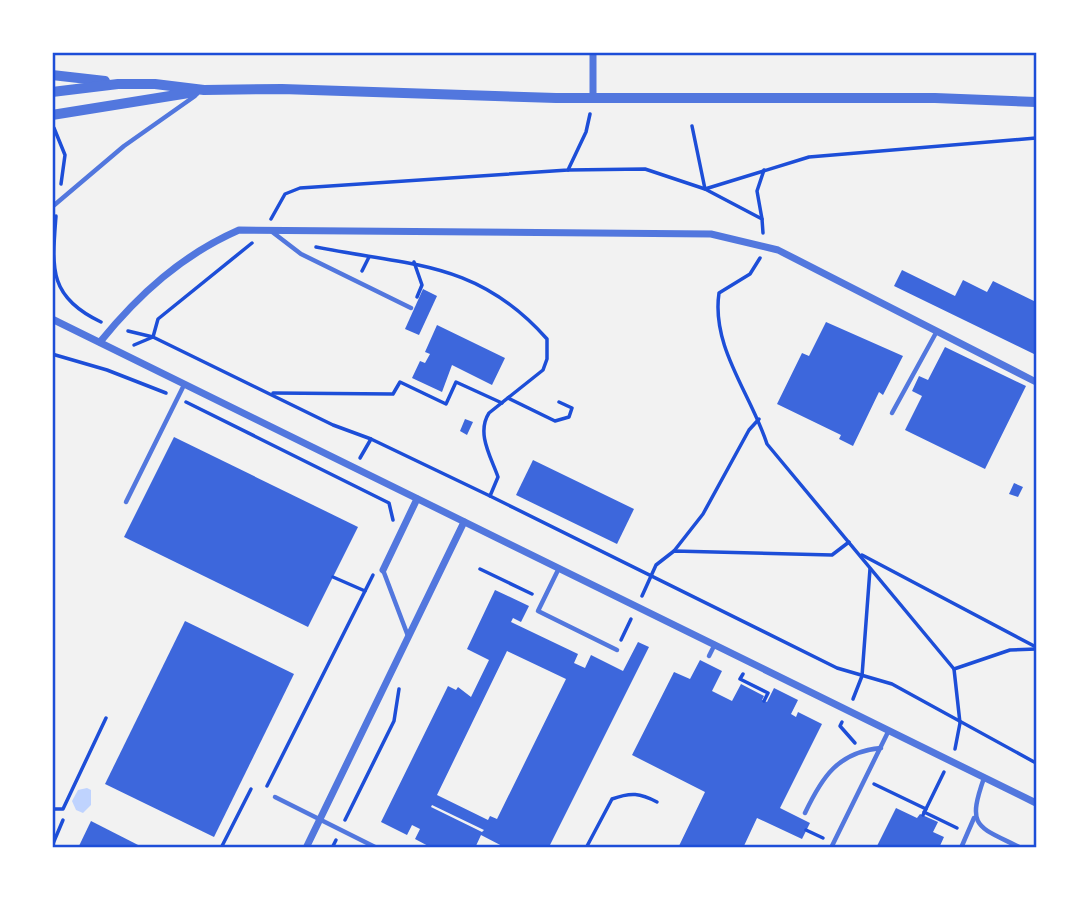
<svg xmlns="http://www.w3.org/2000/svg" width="1089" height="900" viewBox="0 0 1089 900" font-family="'DM Sans',sans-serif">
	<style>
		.water { fill: #bfd3fe }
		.building { fill: #3d67dc; fill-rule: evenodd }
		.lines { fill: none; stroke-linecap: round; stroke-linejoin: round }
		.path { stroke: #1d4ed8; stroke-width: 3.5 }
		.service { stroke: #5277de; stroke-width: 4.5 }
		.minor { stroke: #5277de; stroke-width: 7 }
		.tertiary { stroke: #5277de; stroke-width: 10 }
		.neatline { fill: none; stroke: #1d4ed8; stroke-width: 2.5 }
	</style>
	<rect width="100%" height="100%" fill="#f2f2f2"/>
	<path class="water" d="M87 788 91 790V805L83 813 76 810 72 801 78 790Z"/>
	<g class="building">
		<path d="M902 270 955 296 963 280 987 292 993 281 1036 302V355L894 286Z"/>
		<path d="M423 289 437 296 419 335 405 329Z"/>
		<path d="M826 322 903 356 883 395 879 392 853 446 839 439 841 435 777 404 802 353 809 356Z"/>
		<path d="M437 325 505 358 492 385 452 365 442 392 412 378 420 361 425 363 430 354 425 352Z"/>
		<path d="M945 347 1026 386 985 469 905 430 922 396 912 391 919 376 928 380Z"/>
		<path d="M465 419 473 422 467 435 460 431Z"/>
		<path d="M174 437 358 527 308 627 124 537Z"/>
		<path d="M533 460 634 509 617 544 516 495Z"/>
		<path d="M1014 483 1023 487 1018 497 1009 494Z"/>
		<path d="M495 590 529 606 521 622 513 618 511 622 578 654 574 663 585 668 591 655 623 671 638 642 649 647 550 845 554 848H506L481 835 475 848H432L415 839 420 829 412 825 407 835 381 822 448 686 456 690 458 687 471 697 489 660 467 649ZM507 651 566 679 497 819 490 816 488 820 437 795ZM432 805 484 830 482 832 431 807Z"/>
		<path d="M185 621 294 674 214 837 105 784Z"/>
		<path d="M700 660 722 671 712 691 732 701 741 684 764 696 762 700 767 702 774 688 798 700 791 714 796 717 798 712 822 724 780 808 810 823 802 839 757 818 743 848H678L705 792 632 755 674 672 690 679Z"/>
		<path d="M896 808 917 818 920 814 938 822 933 832 944 837 939 848H876Z"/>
		<path d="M91 821 144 848H78Z"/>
	</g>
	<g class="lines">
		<g class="path">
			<path d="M692 126 705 189 809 157 1036 138"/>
			<path d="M54 128 65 155 61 184"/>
			<path d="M568 170 645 169 705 189 762 219 763 233"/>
			<path d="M56 216C52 268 48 297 101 322"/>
			<path d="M271 219 285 194 300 188 568 170 586 132 590 114"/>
			<path d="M762 219 757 191 764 170"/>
			<path d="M252 243 158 319 153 337 333 425 371 439 490 496 837 668 892 684 1036 763"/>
			<path d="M316 247C410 266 477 260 547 339V359L543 370 489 413C476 433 491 457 498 477L490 496"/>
			<path d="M760 258 750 274 719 293C711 347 751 394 767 444L954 669 960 723 955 749"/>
			<path d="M414 262 422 285 417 297"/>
			<path d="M362 271 369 257"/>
			<path d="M128 331 153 337"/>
			<path d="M134 345 153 337"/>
			<path d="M52 354 107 370 166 393"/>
			<path d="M273 393 393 394 400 382 446 404 456 382 502 403"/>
			<path d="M508 398 555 421 569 417 572 408 559 402"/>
			<path d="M186 402 389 503 393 520"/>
			<path d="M360 458 371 439"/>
			<path d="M674 551 703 514 749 430 759 419"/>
			<path d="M862 555 1036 647"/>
			<path d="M480 569 532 594"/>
			<path d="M333 577 365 591 373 575"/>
			<path d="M642 596 656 565 674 551 832 555 849 542"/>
			<path d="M621 640 631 619"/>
			<path d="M954 669 1010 650 1036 649"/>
			<path d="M743 674 740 679 768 693 764 701"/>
			<path d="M853 699 862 676 870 569"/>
			<path d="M842 722 840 726 855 743"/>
			<path d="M874 784 926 809"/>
			<path d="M267 786 365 591"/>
			<path d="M52 809H63L106 718"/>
			<path d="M924 812 957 828"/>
			<path d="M923 815 944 772"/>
			<path d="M345 820 394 721 399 689"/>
			<path d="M806 830 823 838"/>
			<path d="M52 846 63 820"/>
			<path d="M221 848 251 789"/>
			<path d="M332 848 336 840"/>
			<path d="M586 848 612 799C631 792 640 793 657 802"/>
		</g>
		<g class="service">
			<path d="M52 207 124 146 195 96"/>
			<path d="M271 231 301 254 411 308"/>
			<path d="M892 413 937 331"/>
			<path d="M126 502 184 385"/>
			<path d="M559 568 538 611 617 650"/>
			<path d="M383 570 408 636"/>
			<path d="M709 656 715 644"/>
			<path d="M984 778C966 829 978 826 1021 848"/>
			<path d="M275 797 377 848"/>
			<path d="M805 813C822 777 838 752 881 748"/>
			<path d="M831 848 889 730"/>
			<path d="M961 848 974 818"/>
		</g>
		<g class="minor">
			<path d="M593 98V52"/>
			<path d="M52 319 1036 803"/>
			<path d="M100 342C139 294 182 255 239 230L711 234 778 250 1036 382"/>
			<path d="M383 570 417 499"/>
			<path d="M306 848 464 522"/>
		</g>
		<g class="tertiary">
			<path d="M52 75 105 81"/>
			<path d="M52 92 118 84H155L204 90 282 89 556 98H935L1036 102"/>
			<path d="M52 115 195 92"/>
		</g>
	</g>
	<rect width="1089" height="900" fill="none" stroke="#ffffff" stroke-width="108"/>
	<rect x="54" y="54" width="981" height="792" class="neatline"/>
</svg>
